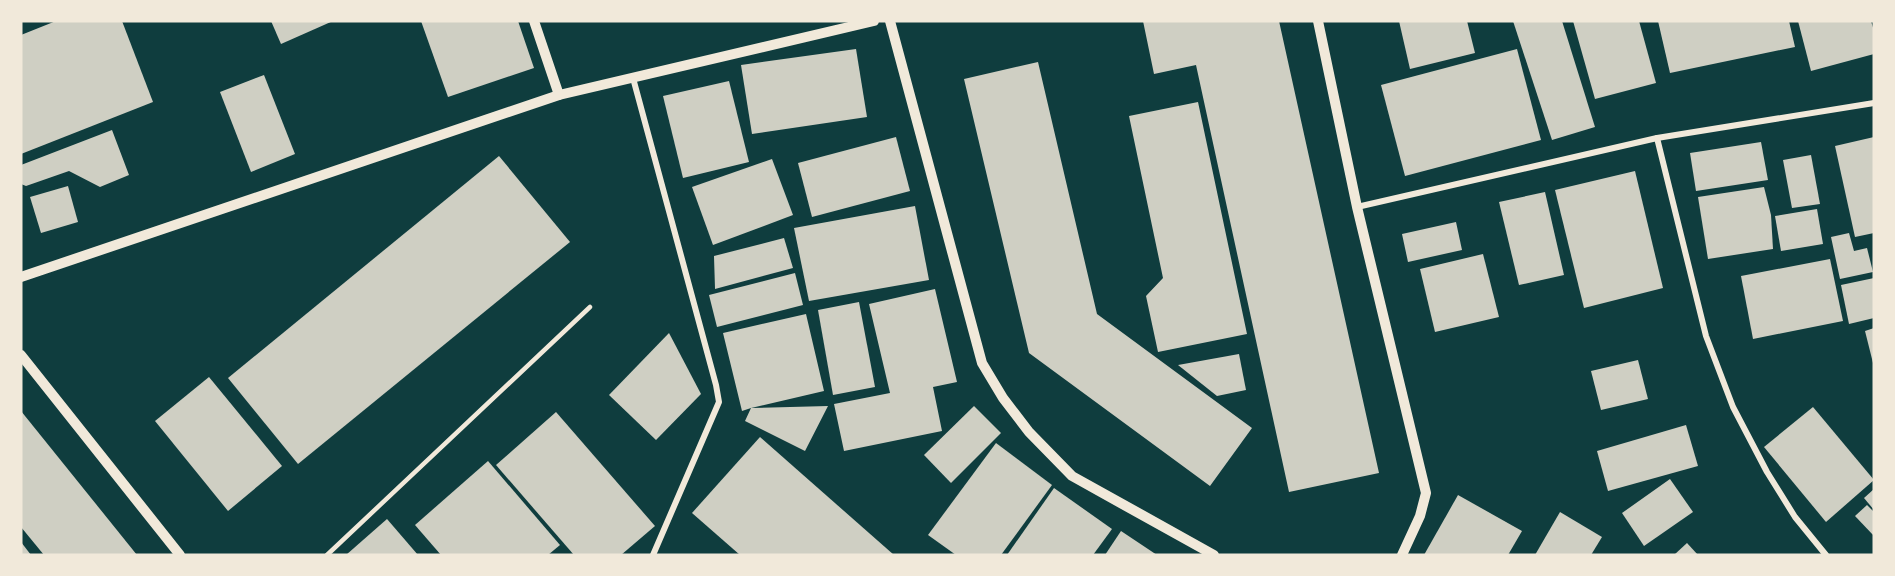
<svg xmlns="http://www.w3.org/2000/svg" width="1895" height="576" viewBox="0 0 1895 576" font-family="Montserrat,sans-serif">
	<style>
		.building { fill: #cfcfc3 }
		.lines { fill: none; stroke-linecap: round; stroke-linejoin: round }
		.service { stroke: #f1e9da; stroke-width: 4.5 }
		.minor { stroke: #f1e9da; stroke-width: 6 }
		.tertiary { stroke: #f1e9da; stroke-width: 10 }
	</style>
	<rect width="100%" height="100%" fill="#0f3d3e"/>
	<g class="building">
		<path d="M56 21H122L153 102 21 154V35Z"/>
		<path d="M271 21H333L281 44Z"/>
		<path d="M421 21H518L534 68 448 97Z"/>
		<path d="M1143 21H1279L1379 473 1289 492 1196 65 1154 74Z"/>
		<path d="M1399 21H1467L1475 53 1410 69Z"/>
		<path d="M1513 21H1562L1595 127 1552 140Z"/>
		<path d="M1573 21H1639L1656 83 1595 99Z"/>
		<path d="M1658 21H1789L1795 47 1670 73Z"/>
		<path d="M1798 21H1871L1874 31V54L1811 71Z"/>
		<path d="M856 49 867 117 752 134 741 65Z"/>
		<path d="M1517 49 1541 140 1405 176 1381 85Z"/>
		<path d="M1038 62 1097 314 1252 428 1210 486 1029 353 964 79Z"/>
		<path d="M264 75 295 154 251 172 220 92Z"/>
		<path d="M729 81 749 162 683 178 663 96Z"/>
		<path d="M1198 102 1247 334 1158 352 1146 296 1163 278 1129 116Z"/>
		<path d="M112 130 129 175 100 187 69 171 26 186 21 184V165Z"/>
		<path d="M896 137 910 191 812 217 798 163Z"/>
		<path d="M1874 137V233L1855 237 1835 146Z"/>
		<path d="M1761 142 1768 180 1696 191 1690 153Z"/>
		<path d="M1811 155 1820 204 1792 208 1783 160Z"/>
		<path d="M499 156 570 242 298 464 228 378Z"/>
		<path d="M772 159 793 215 713 245 692 187Z"/>
		<path d="M1635 171 1663 288 1584 308 1555 190Z"/>
		<path d="M68 186 78 222 41 233 30 197Z"/>
		<path d="M1764 187 1771 215 1773 249 1708 259 1698 197Z"/>
		<path d="M1545 192 1564 275 1519 285 1499 202Z"/>
		<path d="M915 206 929 280 809 301 794 228Z"/>
		<path d="M1817 209 1823 244 1781 251 1775 216Z"/>
		<path d="M1456 222 1462 250 1408 262 1402 234Z"/>
		<path d="M1849 233 1854 251 1867 248 1873 272 1840 279 1831 237Z"/>
		<path d="M784 238 793 268 715 289 714 256Z"/>
		<path d="M1483 254 1499 317 1435 332 1420 269Z"/>
		<path d="M1830 259 1843 321 1753 339 1741 276Z"/>
		<path d="M795 273 803 305 717 327 709 295Z"/>
		<path d="M1874 278V318L1849 324 1841 285Z"/>
		<path d="M935 289 957 382 933 387 942 431 844 451 834 404 890 393 869 304Z"/>
		<path d="M859 302 875 387 833 395 818 310Z"/>
		<path d="M806 314 824 391 751 408 828 406 805 451 745 421 751 408 742 411 723 333Z"/>
		<path d="M1874 328V363H1873L1865 331Z"/>
		<path d="M669 333 701 394 656 440 609 395Z"/>
		<path d="M1239 354 1246 390 1217 396 1178 365Z"/>
		<path d="M1638 360 1648 399 1601 410 1591 371Z"/>
		<path d="M209 377 282 466 228 511 155 421Z"/>
		<path d="M974 406 1001 433 951 483 924 455Z"/>
		<path d="M1813 407 1874 480 1826 522 1764 447Z"/>
		<path d="M21 411 137 555H44L21 527Z"/>
		<path d="M556 412 655 526 621 555H574L496 465Z"/>
		<path d="M1686 425 1698 466 1608 491 1597 451Z"/>
		<path d="M760 437 894 555H740L692 513Z"/>
		<path d="M996 443 1052 485 1001 555H956L928 535Z"/>
		<path d="M488 461 560 545 548 555H441L415 525Z"/>
		<path d="M1670 479 1693 512 1644 546 1622 513Z"/>
		<path d="M1054 488 1112 529 1093 555H1007Z"/>
		<path d="M1874 489V510L1864 498Z"/>
		<path d="M1458 495 1522 531 1508 555H1424Z"/>
		<path d="M1867 505 1874 512V536L1855 516Z"/>
		<path d="M1560 512 1602 537 1591 555H1535Z"/>
		<path d="M387 519 418 555H346Z"/>
		<path d="M1121 531 1157 555H1105Z"/>
		<path d="M21 542 31 555H21Z"/>
		<path d="M1687 543 1698 555H1674Z"/>
	</g>
	<g class="lines">
		<path class="service" d="M327 555 590 307"/>
		<g class="minor">
			<path d="M633 78 716 385 719 402 653 555"/>
			<path d="M1657 138 1706 336 1733 407 1767 472 1795 517 1826 555"/>
			<path d="M1357 207 1657 138 1874 103"/>
		</g>
		<g class="tertiary">
			<path d="M534 21 559 95"/>
			<path d="M890 21 982 363 1003 398 1029 432 1072 476 1214 555"/>
			<path d="M1318 21 1357 207 1426 493 1420 516 1402 555"/>
			<path d="M21 277 559 95 874 21"/>
			<path d="M21 355 180 555"/>
		</g>
	</g>
	<rect width="1895" height="576" fill="none" stroke="#f1e9da" stroke-width="45"/>
</svg>
